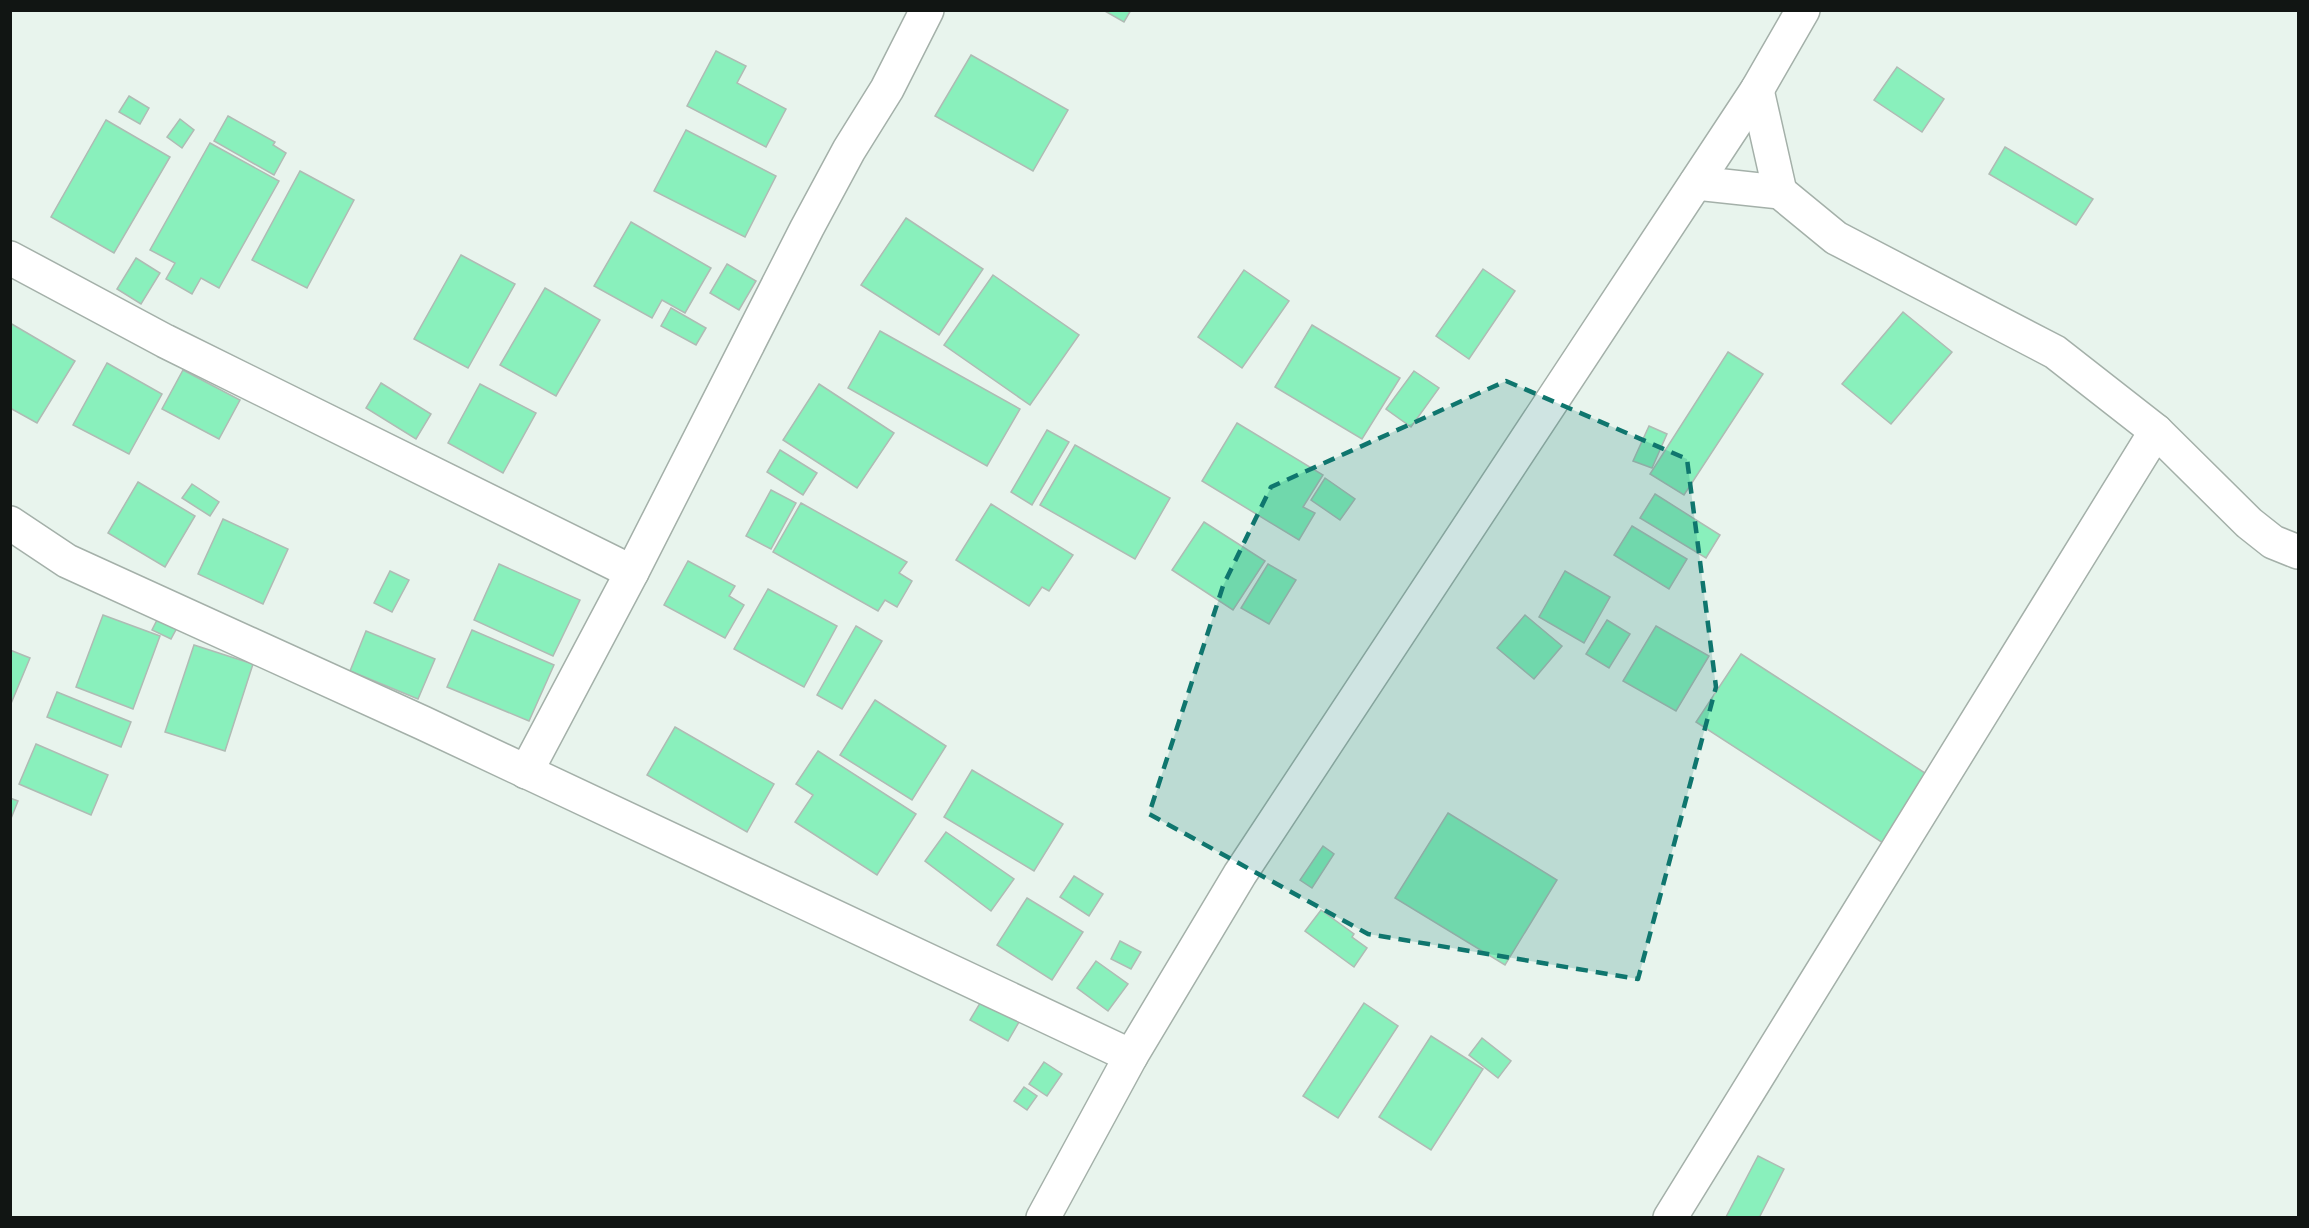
<svg xmlns="http://www.w3.org/2000/svg" width="2309" height="1228" viewBox="0 0 2309 1228" font-family="Signika,sans-serif">
	<style>
		.building { fill: #89f0bc; stroke: #afbbb4; stroke-width: 1.5 }
		.lines { fill: none; stroke-linecap: round; stroke-linejoin: round }
		.minor-casing { stroke: #a4b0a9; stroke-width: 36 }
		.major-casing { stroke: #a4b0a9; stroke-width: 36 }
		.minor { stroke: #fff; stroke-width: 33 }
		.major { stroke: #fff; stroke-width: 33 }
		.marked { fill: #0f766e; fill-opacity: 0.2; stroke: #0f766e; stroke-width: 4.5; stroke-dasharray: 12 8; stroke-linejoin: round }
	</style>
	<rect width="100%" height="100%" fill="#e8f4ed"/>
	<g class="building">
		<path d="M1103 10H1131L1124 22Z"/>
		<path d="M716 51 746 66 737 83 786 109 766 147 687 106Z"/>
		<path d="M971 55 1068 110 1033 171 935 116Z"/>
		<path d="M1897 67 1944 99 1922 132 1874 100Z"/>
		<path d="M129 96 149 108 140 124 119 112Z"/>
		<path d="M228 116 275 142 273 145 286 153 274 175 214 141Z"/>
		<path d="M180 119 194 130 182 148 167 137Z"/>
		<path d="M106 120 170 157 114 253 51 217Z"/>
		<path d="M686 130 776 176 745 237 654 191Z"/>
		<path d="M210 143 279 181 219 288 201 278 192 294 166 279 175 263 150 250Z"/>
		<path d="M2005 147 2093 199 2076 225 1989 174Z"/>
		<path d="M300 171 354 200 307 288 252 260Z"/>
		<path d="M906 218 983 269 939 335 861 285Z"/>
		<path d="M631 222 711 268 685 313 662 300 652 318 594 286Z"/>
		<path d="M461 255 515 284 468 368 414 339Z"/>
		<path d="M136 258 160 273 141 304 117 289Z"/>
		<path d="M727 264 756 281 739 310 710 293Z"/>
		<path d="M1483 269 1515 291 1469 359 1436 336Z"/>
		<path d="M1244 270 1289 301 1242 368 1198 337Z"/>
		<path d="M993 275 1079 335 1030 405 944 345Z"/>
		<path d="M545 288 600 320 556 396 500 365Z"/>
		<path d="M671 308 706 328 696 345 661 326Z"/>
		<path d="M1903 312 1952 352 1891 424 1842 384Z"/>
		<path d="M10 323 75 361 37 423 10 408Z"/>
		<path d="M1312 325 1400 378 1362 439 1275 387Z"/>
		<path d="M880 331 1020 409 987 466 848 388Z"/>
		<path d="M1728 352 1763 374 1684 495 1650 474Z"/>
		<path d="M107 363 162 394 129 454 73 425Z"/>
		<path d="M183 370 240 400 219 439 162 409Z"/>
		<path d="M1414 371 1439 388 1411 427 1386 409Z"/>
		<path d="M381 383 431 414 416 439 366 408Z"/>
		<path d="M480 384 536 413 503 473 448 443Z"/>
		<path d="M819 384 894 433 857 488 783 440Z"/>
		<path d="M1237 423 1323 475 1303 507 1315 513 1299 540 1202 481Z"/>
		<path d="M1649 426 1667 434 1652 468 1633 461Z"/>
		<path d="M1047 430 1069 442 1032 505 1011 492Z"/>
		<path d="M1075 445 1170 498 1135 559 1040 505Z"/>
		<path d="M780 450 817 473 803 495 767 472Z"/>
		<path d="M1325 478 1355 499 1340 520 1311 500Z"/>
		<path d="M138 482 195 516 165 567 108 533Z"/>
		<path d="M192 484 219 502 210 516 182 498Z"/>
		<path d="M771 490 796 503 771 549 746 536Z"/>
		<path d="M1655 494 1720 535 1706 558 1640 518Z"/>
		<path d="M801 503 907 562 899 573 912 581 897 607 885 600 878 611 773 552Z"/>
		<path d="M991 504 1073 555 1049 591 1042 587 1029 606 956 560Z"/>
		<path d="M223 519 288 549 263 604 198 574Z"/>
		<path d="M1204 522 1265 561 1233 610 1172 570Z"/>
		<path d="M1632 526 1687 559 1669 589 1614 555Z"/>
		<path d="M688 561 735 586 729 596 744 605 725 638 664 605Z"/>
		<path d="M499 564 580 600 553 656 474 620Z"/>
		<path d="M1268 564 1296 580 1269 624 1241 608Z"/>
		<path d="M390 571 409 580 392 612 374 603Z"/>
		<path d="M1565 571 1610 597 1584 643 1539 617Z"/>
		<path d="M768 589 837 626 804 687 734 649Z"/>
		<path d="M160 614 179 624 171 639 152 630Z"/>
		<path d="M103 615 160 636 133 709 76 687Z"/>
		<path d="M1525 615 1562 646 1534 679 1497 648Z"/>
		<path d="M1607 620 1630 634 1609 668 1586 654Z"/>
		<path d="M856 626 882 641 842 709 817 695Z"/>
		<path d="M1656 626 1709 656 1676 711 1623 681Z"/>
		<path d="M472 630 554 665 529 721 447 687Z"/>
		<path d="M366 631 435 659 418 699 350 671Z"/>
		<path d="M194 645 253 664 225 751 165 732Z"/>
		<path d="M10 650 30 658 10 706Z"/>
		<path d="M1741 654 1928 775 1883 843 1696 722Z"/>
		<path d="M57 692 131 722 121 747 47 717Z"/>
		<path d="M875 700 946 746 912 800 840 755Z"/>
		<path d="M675 727 774 784 747 832 647 775Z"/>
		<path d="M36 744 108 775 91 815 19 784Z"/>
		<path d="M818 751 916 814 877 875 795 822 813 795 796 784Z"/>
		<path d="M972 770 1063 824 1034 871 944 817Z"/>
		<path d="M10 798 18 801 10 821Z"/>
		<path d="M1448 813 1557 880 1505 965 1395 898Z"/>
		<path d="M946 832 1014 879 991 911 925 861Z"/>
		<path d="M1323 846 1334 854 1312 888 1300 880Z"/>
		<path d="M1074 876 1103 894 1089 916 1060 897Z"/>
		<path d="M1027 898 1083 932 1052 980 997 945Z"/>
		<path d="M1321 910 1354 934 1352 937 1367 948 1354 967 1305 931Z"/>
		<path d="M1120 941 1141 952 1131 969 1111 959Z"/>
		<path d="M1096 961 1128 984 1108 1011 1077 988Z"/>
		<path d="M986 993 1023 1015 1008 1041 970 1020Z"/>
		<path d="M1364 1003 1398 1026 1338 1118 1303 1096Z"/>
		<path d="M1431 1036 1483 1069 1431 1150 1379 1117Z"/>
		<path d="M1482 1038 1511 1061 1498 1078 1469 1055Z"/>
		<path d="M1044 1062 1062 1074 1047 1096 1029 1084Z"/>
		<path d="M1024 1087 1037 1096 1027 1110 1014 1101Z"/>
		<path d="M1758 1156 1784 1169 1759 1218 1726 1217Z"/>
	</g>
	<g class="lines">
		<defs>
			<g id="minor">
				<path d="M1757 90 1780 192"/>
				<path d="M1696 183 1780 192 1836 238 2055 352 2156 431 2249 523 2273 542 2298 552"/>
				<path d="M10 258 165 341 632 572"/>
				<path d="M10 523 67 561 423 723 1131 1056"/>
				<path d="M526 772 632 572 807 228 849 150 887 89 927 10"/>
				<path d="M1670 1218 2156 431"/>
			</g>
			<path id="major" d="M1043 1218 1131 1056 1240 874 1757 90 1803 10"/>
		</defs>
		<use href="#minor" class="minor-casing"/>
		<use href="#major" class="major-casing"/>
		<use href="#minor" class="minor"/>
		<use href="#major" class="major"/>
	</g>
	<path class="marked" d="M1506 381 1687 459 1716 687 1638 979 1368 934 1149 814 1223 586 1271 487Z"/>
	<rect width="2309" height="1228" fill="none" stroke="#111513" stroke-width="24"/>
</svg>
